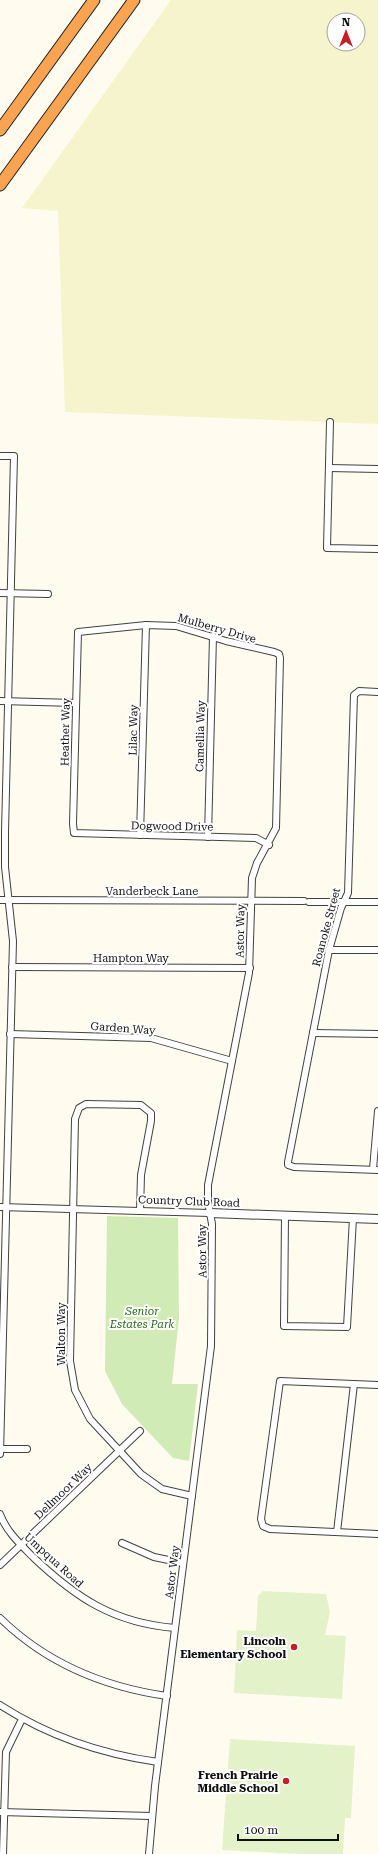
<svg xmlns="http://www.w3.org/2000/svg" width="378" height="1854" viewBox="0 0 378 1854" font-family="'Roboto Serif',serif">
	<style>
		.farmland { fill: #f6f4cd; fill-rule: evenodd }
		.green { fill: #d0ebb6 }
		.pitch { fill: #e3f2c9 }
		.lines { fill: none; stroke-linecap: round; stroke-linejoin: round }
		.minor-casing { stroke: #414141; stroke-width: 8 }
		.tertiary-casing { stroke: #414141; stroke-width: 10 }
		.motorway-casing { stroke: #1f1f1f; stroke-width: 13 }
		.minor { stroke: #fff; stroke-width: 6 }
		.tertiary { stroke: #fff; stroke-width: 8 }
		.motorway { stroke: #faa351; stroke-width: 11 }
		.poi-dot { fill: #c41f23; stroke: #fff; stroke-width: 1.5 }
		.labels { text-anchor: middle; stroke-width: 4; stroke-linejoin: round; paint-order: stroke }
		.street-label { font-size: 11px; fill: #0e0e0e; stroke: #fff }
		.park-label { font-size: 11px; font-style: italic; fill: #29691b; stroke: #fff }
		.poi-label { font-size: 11px; font-weight: bold; fill: #0e0e0e; stroke: #fff; text-anchor: end }
	</style>
	<rect width="100%" height="100%" fill="#fffcef"/>
	<path class="farmland" d="M171 0H378V424L65 412 58 211 22 208ZM334 20H358V44H334Z"/>
	<path class="green" d="M107 1216 178 1218 179 1318 172 1384H198L189 1461 173 1458 122 1404 105 1371Z"/>
	<g class="pitch">
		<path d="M263 1591 326 1594 330 1612 325 1635 346 1636 342 1699 234 1693 237 1630 256 1631 258 1596Z"/>
		<path d="M230 1739 355 1746 351 1818H345L343 1854H301L222 1850Z"/>
	</g>
	<g class="lines">
		<defs>
			<g id="minor">
				<path d="M330 422 327 548 378 549"/>
				<path d="M0 456H14L5 832V867L13 941 0 1454"/>
				<path d="M329 468 378 469"/>
				<path d="M0 593 48 594"/>
				<path d="M378 692 359 691 354 695 348 893 341 908 329 950 288 1162V1165L294 1167 378 1170"/>
				<path d="M0 701 76 703"/>
				<path d="M140 835 146 625"/>
				<path d="M208 837 213 636"/>
				<path d="M0 900 304 901"/>
				<path d="M309 902H378"/>
				<path d="M329 950H378"/>
				<path d="M12 967 250 968"/>
				<path d="M313 1033 378 1034"/>
				<path d="M10 1034 151 1038 232 1061"/>
				<path d="M373 1169 378 1111"/>
				<path d="M0 1207 210 1213"/>
				<path d="M140 1211 141 1175 151 1121V1113L141 1105 86 1104 79 1108 75 1119 70 1361 75 1390 90 1419 141 1474 162 1489 192 1496"/>
				<path d="M285 1215 284 1326 347 1327 353 1218"/>
				<path d="M378 1385 280 1381 261 1519 263 1526 270 1529 378 1534"/>
				<path d="M0 1449H27"/>
				<path d="M0 1514C6 1531 20 1544 33 1557 76 1598 114 1623 175 1628"/>
				<path d="M337 1532 354 1384"/>
				<path d="M122 1543 154 1557 183 1563"/>
				<path d="M0 1565 140 1431"/>
				<path d="M0 1618C46 1663 104 1687 167 1696"/>
				<path d="M0 1705C48 1736 101 1754 158 1762"/>
				<path d="M0 1812 151 1816"/>
				<path d="M3 1854 6 1752 22 1719"/>
				<path d="M149 1854 155 1786 211 1346 212 1224 208 1202V1185L249 973 252 878 257 863 276 828 280 658 279 654 274 652 226 641 176 626 146 625 78 632 73 824 74 833 256 838 269 845"/>
			</g>
			<path id="tertiary" d="M210 1213 378 1219"/>
			<g id="motorway">
				<path d="M0 130 94 0"/>
				<path d="M0 185 134 0"/>
			</g>
		</defs>
		<use href="#minor" class="minor-casing"/>
		<use href="#tertiary" class="tertiary-casing"/>
		<use href="#motorway" class="motorway-casing"/>
		<use href="#minor" class="minor"/>
		<use href="#tertiary" class="tertiary"/>
		<use href="#motorway" class="motorway"/>
	</g>
	<g class="poi-dot">
		<circle cx="294" cy="1647" r="4"/>
		<circle cx="286" cy="1781" r="4"/>
	</g>
	<g class="labels">
		<g class="street-label">
			<text transform="translate(217 628) rotate(16)" y="4">Mulberry Drive</text>
			<text transform="translate(133 730) rotate(-89)" y="4">Lilac Way</text>
			<text transform="translate(65 732) rotate(-89)" y="4">Heather Way</text>
			<text transform="translate(200 736) rotate(-89)" y="4">Camellia Way</text>
			<text transform="translate(172 826) rotate(1)" y="4">Dogwood Drive</text>
			<text x="152" y="895">Vanderbeck Lane</text>
			<text transform="translate(326 927) rotate(-75)" y="4">Roanoke Street</text>
			<text transform="translate(240 931) rotate(-89)" y="4">Astor Way</text>
			<text x="131" y="962">Hampton Way</text>
			<text transform="translate(123 1028) rotate(4)" y="4">Garden Way</text>
			<text transform="translate(189 1201) rotate(2)" y="4">Country Club Road</text>
			<text transform="translate(202 1251) rotate(-91)" y="4">Astor Way</text>
			<text transform="translate(61 1334) rotate(-90)" y="4">Walton Way</text>
			<text transform="translate(63 1491) rotate(-44)" y="4">Dellmoor Way</text>
			<text transform="translate(54 1560) rotate(42)" y="4">Umpqua Road</text>
			<text transform="translate(172 1572) rotate(-83)" y="4">Astor Way</text>
		</g>
		<g class="park-label">
			<text x="142" y="1315">Senior<tspan x="142" dy="13">Estates Park</tspan></text>
		</g>
		<g class="poi-label">
			<text x="286" y="1645">Lincoln<tspan x="286" dy="13">Elementary School</tspan></text>
			<text x="278" y="1779">French Prairie<tspan x="278" dy="13">Middle School</tspan></text>
		</g>
	</g>
	<g transform="translate(346 32)"><circle r="19" fill="#ffffff" stroke="#9f9f9f"/>
	<path d="M0-3L7 15L0 10L-7 15Z" fill="#c41f23"/>
	<text y="-6" font-size="11" font-weight="bold" text-anchor="middle" fill="#0e0e0e">N</text>
	</g>
	<path d="M238 1834v6h100v-6" fill="none" stroke="#0e0e0e" stroke-width="2"/>
	<text x="244" y="1834" font-size="12" fill="#0e0e0e" stroke="#ffffff" stroke-width="3" paint-order="stroke">100 m</text>
</svg>
